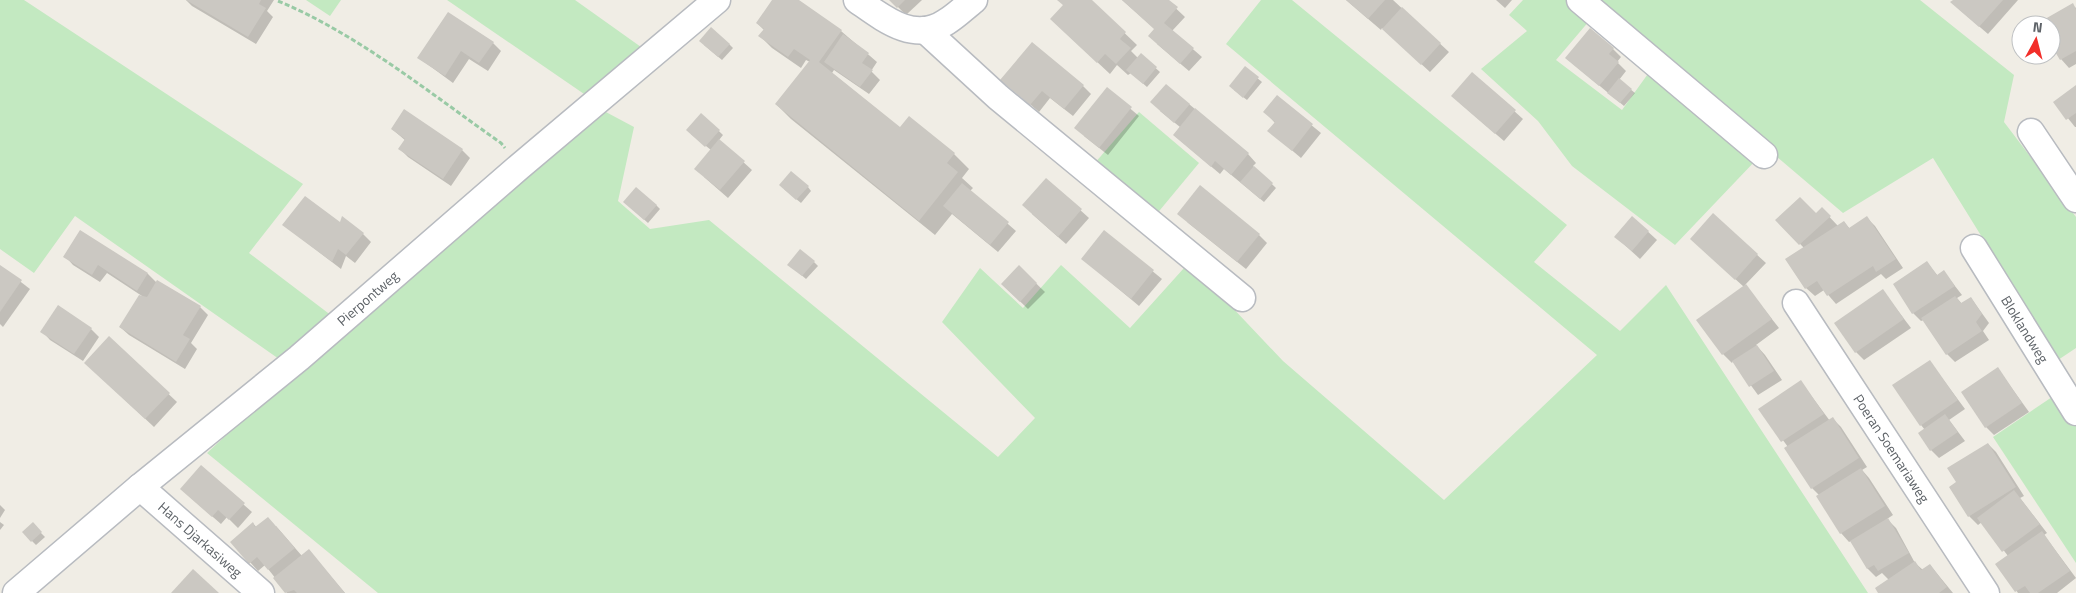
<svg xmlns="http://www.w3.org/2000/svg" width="2076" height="593" viewBox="0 0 2076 593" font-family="'Titillium Web',sans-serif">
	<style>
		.green { fill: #c3e9c1 }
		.shadow { fill: #0003 }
		.building { fill: #cbc8c2 }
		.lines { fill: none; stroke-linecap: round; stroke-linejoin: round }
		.minor-casing { stroke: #b8bbc0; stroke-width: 29 }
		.path { stroke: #99caa5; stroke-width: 3; stroke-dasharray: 5 2.5; stroke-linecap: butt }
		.minor { stroke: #fff; stroke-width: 26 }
		.labels { text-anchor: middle; stroke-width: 5; stroke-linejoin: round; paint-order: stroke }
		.street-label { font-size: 14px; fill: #5d6267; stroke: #fff }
	</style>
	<rect width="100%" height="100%" fill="#f0ede5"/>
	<g class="green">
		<path d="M0 0H24L303 184 249 253 332 316 279 359 75 216 34 273 0 249Z"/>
		<path d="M306 0H341L330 16Z"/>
		<path d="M447 0H575L641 47 587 96Z"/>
		<path d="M1261 0H1292L1567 225 1534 262 1620 331 1666 285 1868 593H378L207 453 323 345 604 111 634 127 618 201 650 229 709 220 998 457 1035 418 942 322 980 268 1023 308 1061 265 1130 328 1184 268 1229 304 1283 361 1444 500 1597 355 1226 44Z"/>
		<path d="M1523 0H1567L1590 20 1556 60 1622 110 1650 71 1757 159 1675 245 1572 166 1538 121 1481 69 1527 31 1509 15Z"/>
		<path d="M1592 0H1920L2014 75 2004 122 2076 217V348L2058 360 1933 158 1843 213Z"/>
		<path d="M1139 112 1199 163 1155 216 1094 164Z"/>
		<path d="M2055 395 2076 427V563L1993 437Z"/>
	</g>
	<g class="shadow">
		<path d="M186 0H274L267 11 273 17 256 44 192 6Z"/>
		<path d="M773 0H797L841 31 877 62 871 71 880 80 869 94 834 70 832 73 900 128 954 154 969 169 962 178 973 188 970 191 1016 231 998 252 952 214 935 235 791 119 776 104 810 62 806 60 801 68 772 48 760 36 764 30 757 23Z"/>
		<path d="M891 0H922L906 15Z"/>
		<path d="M1060 0H1090L1137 45 1131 51 1138 58 1141 55 1160 72 1147 87 1131 73 1128 75 1117 65 1110 74 1064 31V6Z"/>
		<path d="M1122 0H1167L1185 17 1172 31 1202 57 1189 71 1157 44 1155 29Z"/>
		<path d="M1346 0H1393L1449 52 1430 72 1382 28 1381 30Z"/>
		<path d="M1496 0H1512L1505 8Z"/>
		<path d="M1954 0H2018L1988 34 1960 10Z"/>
		<path d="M2072 5 2076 8V64L2069 68 2061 59 2051 42V25L2040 24Z"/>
		<path d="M493 43 501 51 488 71 469 59 453 83 419 58Z"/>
		<path d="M729 44 733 48 722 60 704 45Z"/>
		<path d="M1613 49 1621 57 1617 62 1626 71 1619 80 1635 93 1624 106 1566 58Z"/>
		<path d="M1245 68 1262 82 1247 100 1234 90Z"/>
		<path d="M1473 74 1523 119 1504 141 1461 104Z"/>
		<path d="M1002 80 1083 86 1091 94 1073 116 1050 98 1039 112Z"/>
		<path d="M2076 87V127H2075L2055 102Z"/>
		<path d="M1107 89 1139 116 1108 155 1084 136Z"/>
		<path d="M1277 97 1321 133 1301 158 1269 131 1275 123 1265 112Z"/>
		<path d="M1189 104 1248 154 1256 163 1253 166 1276 188 1264 202 1224 169 1220 174 1174 135 1180 127 1160 111Z"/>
		<path d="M701 114 723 135 719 140 752 170 728 198 704 177 711 150 691 134Z"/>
		<path d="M392 129 462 150 470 158 451 186 408 157 400 149 406 141Z"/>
		<path d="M1047 180 1089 218 1066 244 1032 214Z"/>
		<path d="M808 187 811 191 801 203 784 189Z"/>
		<path d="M656 205 660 209 648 223 629 206Z"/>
		<path d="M1822 209 1838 226 1844 222 1850 229 1867 218 1875 226 1903 268 1886 279 1881 274 1836 304 1824 290 1815 296 1806 288 1804 248 1777 220 1816 214Z"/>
		<path d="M1713 215 1766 263 1745 285 1779 328 1756 345 1765 355 1782 380 1758 395 1733 361 1732 363 1723 354 1698 320 1744 287 1700 247Z"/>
		<path d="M1633 218 1657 240 1640 259 1616 237Z"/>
		<path d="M1187 222 1259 235 1267 243 1246 269Z"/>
		<path d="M284 225 363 234 371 242 355 263 346 256 341 269Z"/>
		<path d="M81 232 148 274 157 283 200 307 208 315 191 343 197 349 185 369 129 335 120 327 145 298 107 273 100 282 73 265 65 256Z"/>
		<path d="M1105 232 1162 279 1139 306 1083 259Z"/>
		<path d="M814 262 818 266 806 279 793 268Z"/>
		<path d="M1927 263 1938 276 1944 272 1962 295 1957 298 1962 304 1971 298 1989 323 1983 331 1989 340 1955 362 1947 354 1924 320 1921 321 1913 313Z"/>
		<path d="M0 266 30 289 3 327 0 324Z"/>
		<path d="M1019 267 1045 292 1028 309 1002 284Z"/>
		<path d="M1883 291 1911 328 1864 360 1856 352Z"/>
		<path d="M91 329 99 337 83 361 50 340 42 331Z"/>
		<path d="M109 338 177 402 154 427 94 371Z"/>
		<path d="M1930 362 1965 409 1949 420 1965 441 1939 458 1931 450 1925 430 1921 425Z"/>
		<path d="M1998 369 2029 412 1994 435 1986 427Z"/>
		<path d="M1801 382 1830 421 1833 419 1841 427 1867 467 1862 470 1869 478 1893 515 1887 519 1896 528 1915 563 1923 570 1930 565 1953 593H1880L1889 580 1882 573 1876 577 1868 569 1851 541 1849 542 1841 533 1818 496 1819 495 1812 488 1788 447 1760 409Z"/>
		<path d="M1988 444 1996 452 2024 496 2020 498 2047 533 2044 535 2076 578 2057 593H2018L1997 564 2008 556 1982 522 1978 525 1969 516 1951 487 1958 482Z"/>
		<path d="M201 467 252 512 238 528 227 517 221 524 190 497Z"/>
		<path d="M0 505 5 510 0 518Z"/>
		<path d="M0 522 4 525 0 530Z"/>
		<path d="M253 523 257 528 276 526 302 556 309 551 345 593H287L265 565 258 571 232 542Z"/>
		<path d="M32 524 45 537 36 545 23 532Z"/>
	</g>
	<g class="building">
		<path d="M186 0H261L259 4 266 8 248 37Z"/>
		<path d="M772 0H799L842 30 819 62 900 127 909 116 955 153 947 163 958 172 919 221 775 104 810 60 794 49 788 57 758 36 764 29 756 23Z"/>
		<path d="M889 0H905L897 8Z"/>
		<path d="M1057 0H1092L1126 32 1120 39 1131 48 1116 64 1105 54 1097 63 1050 19 1063 5Z"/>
		<path d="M1122 0H1169L1178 7 1164 23 1194 48 1180 64 1148 36 1154 29Z"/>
		<path d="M1346 0H1385L1368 19Z"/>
		<path d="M1953 0H2003L1979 27 1950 2Z"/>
		<path d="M2073 3 2076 9V51L2060 60 2051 45V25L2038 23Z"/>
		<path d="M1402 7 1441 43 1421 65 1382 29Z"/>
		<path d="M448 12 494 42 479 63 461 51 445 76 417 58Z"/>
		<path d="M711 27 730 44 718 57 699 41Z"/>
		<path d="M1590 28 1614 48 1609 54 1619 62 1599 86 1565 58Z"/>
		<path d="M843 34 869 53 862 63 873 70 860 87 824 62Z"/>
		<path d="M1032 42 1084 85 1064 109 1042 91 1030 105 1000 80Z"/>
		<path d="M1141 53 1157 67 1143 84 1126 70Z"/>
		<path d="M1245 66 1259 77 1243 98 1229 86Z"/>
		<path d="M1472 72 1516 110 1495 134 1451 96Z"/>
		<path d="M1619 78 1632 89 1620 103 1607 93Z"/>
		<path d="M1166 84 1190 104 1174 123 1150 102Z"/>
		<path d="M2076 85V113L2066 120 2053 102Z"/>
		<path d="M1107 87 1132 107 1099 148 1074 128Z"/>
		<path d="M1277 95 1313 124 1292 151 1267 131 1275 122 1263 112Z"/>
		<path d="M1195 108 1249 153 1231 175 1215 161 1211 167 1173 135Z"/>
		<path d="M404 109 463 149 443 179 398 149 405 139 391 129Z"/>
		<path d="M701 113 720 130 705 147 686 130Z"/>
		<path d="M719 139 745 161 720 190 694 169Z"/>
		<path d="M1254 166 1273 183 1260 199 1240 182Z"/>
		<path d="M791 171 809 186 796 200 779 185Z"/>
		<path d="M1046 178 1082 209 1058 237 1022 205Z"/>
		<path d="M962 183 1009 222 990 245 943 206Z"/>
		<path d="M1200 185 1260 234 1237 262 1177 214Z"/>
		<path d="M636 187 657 205 644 220 623 202Z"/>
		<path d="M305 196 340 222 342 216 364 233 346 255 338 249 332 262 282 225Z"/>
		<path d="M1800 197 1816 213 1822 207 1831 216 1799 245 1775 220Z"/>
		<path d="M1713 213 1758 254 1735 280 1690 239Z"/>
		<path d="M1632 216 1649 231 1632 251 1614 237Z"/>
		<path d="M1867 216 1896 259 1876 272 1873 266 1827 296 1817 281 1805 289 1785 259 1844 221 1849 228Z"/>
		<path d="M80 230 148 273 137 291 98 265 92 275 63 257Z"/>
		<path d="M1104 230 1154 270 1131 299 1081 259Z"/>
		<path d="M800 249 815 261 802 276 787 265Z"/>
		<path d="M1927 261 1937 275 1944 270 1955 286 1912 314 1893 284Z"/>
		<path d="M0 265 22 280 0 312Z"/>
		<path d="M1019 265 1037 283 1020 302 1001 284Z"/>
		<path d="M157 280 201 306 183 335 190 339 176 362 119 327 139 295 147 297Z"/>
		<path d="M1746 284 1772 319 1722 355 1696 320Z"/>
		<path d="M1883 289 1904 319 1855 353 1834 323Z"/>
		<path d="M1955 296 1961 303 1971 297 1982 314 1976 322 1982 331 1946 355 1921 318Z"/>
		<path d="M58 305 92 328 74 354 40 332Z"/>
		<path d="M109 336 170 393 145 419 84 363Z"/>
		<path d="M1757 345 1774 371 1749 387 1732 361Z"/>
		<path d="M1930 360 1958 400 1920 426 1892 385Z"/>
		<path d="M1998 367 2022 403 1985 428 1961 392Z"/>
		<path d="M1801 380 1824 414 1781 442 1758 409Z"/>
		<path d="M1945 414 1958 432 1930 451 1918 433Z"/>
		<path d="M1833 417 1859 458 1811 489 1784 448Z"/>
		<path d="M1988 443 2016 487 1968 517 1949 487 1956 482 1947 468Z"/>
		<path d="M201 465 245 503 229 520 218 510 212 517 180 489Z"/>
		<path d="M1861 468 1885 506 1840 534 1816 496Z"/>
		<path d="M2014 490 2040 524 2002 552 1977 518Z"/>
		<path d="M268 517 295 548 268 570 257 557 249 564 230 542 253 522 255 527Z"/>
		<path d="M1888 518 1909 553 1878 571 1874 565 1867 569 1850 541Z"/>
		<path d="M33 522 42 532 31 542 22 532Z"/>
		<path d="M2042 531 2070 571 2038 593H2030L2025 586 2015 592 1995 564Z"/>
		<path d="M309 549 345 593H297L294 590 285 593 273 578Z"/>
		<path d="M1915 561 1921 570 1930 564 1947 587 1939 593H1878L1875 588Z"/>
		<path d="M193 569 219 593H171Z"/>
	</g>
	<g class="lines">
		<defs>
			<g id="minor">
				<path d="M857 0C883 18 914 44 946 22 956 16 965 7 974 0"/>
				<path d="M1580 0 1764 155"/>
				<path d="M925 30 998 97 1242 298"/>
				<path d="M2031 132 2076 199"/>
				<path id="s1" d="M1974 248 2076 412"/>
				<path id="s2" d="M1796 303 1986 593"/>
				<path id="s3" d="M140 487 261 593"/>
				<path id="s4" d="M16 593 140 487 299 358 519 167 717 0"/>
			</g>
		</defs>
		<use href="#minor" class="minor-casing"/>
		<path class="path" d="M278 1C356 33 431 94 501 143L505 148"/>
		<use href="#minor" class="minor"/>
	</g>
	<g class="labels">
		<g class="street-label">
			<text dy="5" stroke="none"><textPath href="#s4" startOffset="459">Pierpontweg</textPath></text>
			<text dy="5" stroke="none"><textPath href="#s1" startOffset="96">Bloklandweg</textPath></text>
			<text dy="5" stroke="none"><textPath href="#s2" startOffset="174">Poeran Soemariaweg</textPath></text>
			<text dy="5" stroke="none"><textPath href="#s3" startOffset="80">Hans Djarkasiweg</textPath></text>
		</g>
	</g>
	<g transform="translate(2036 40) rotate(7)"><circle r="24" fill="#ffffff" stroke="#bec0c2"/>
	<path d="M0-4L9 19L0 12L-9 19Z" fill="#f22e29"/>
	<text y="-8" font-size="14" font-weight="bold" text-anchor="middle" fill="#5d6267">N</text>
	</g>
</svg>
